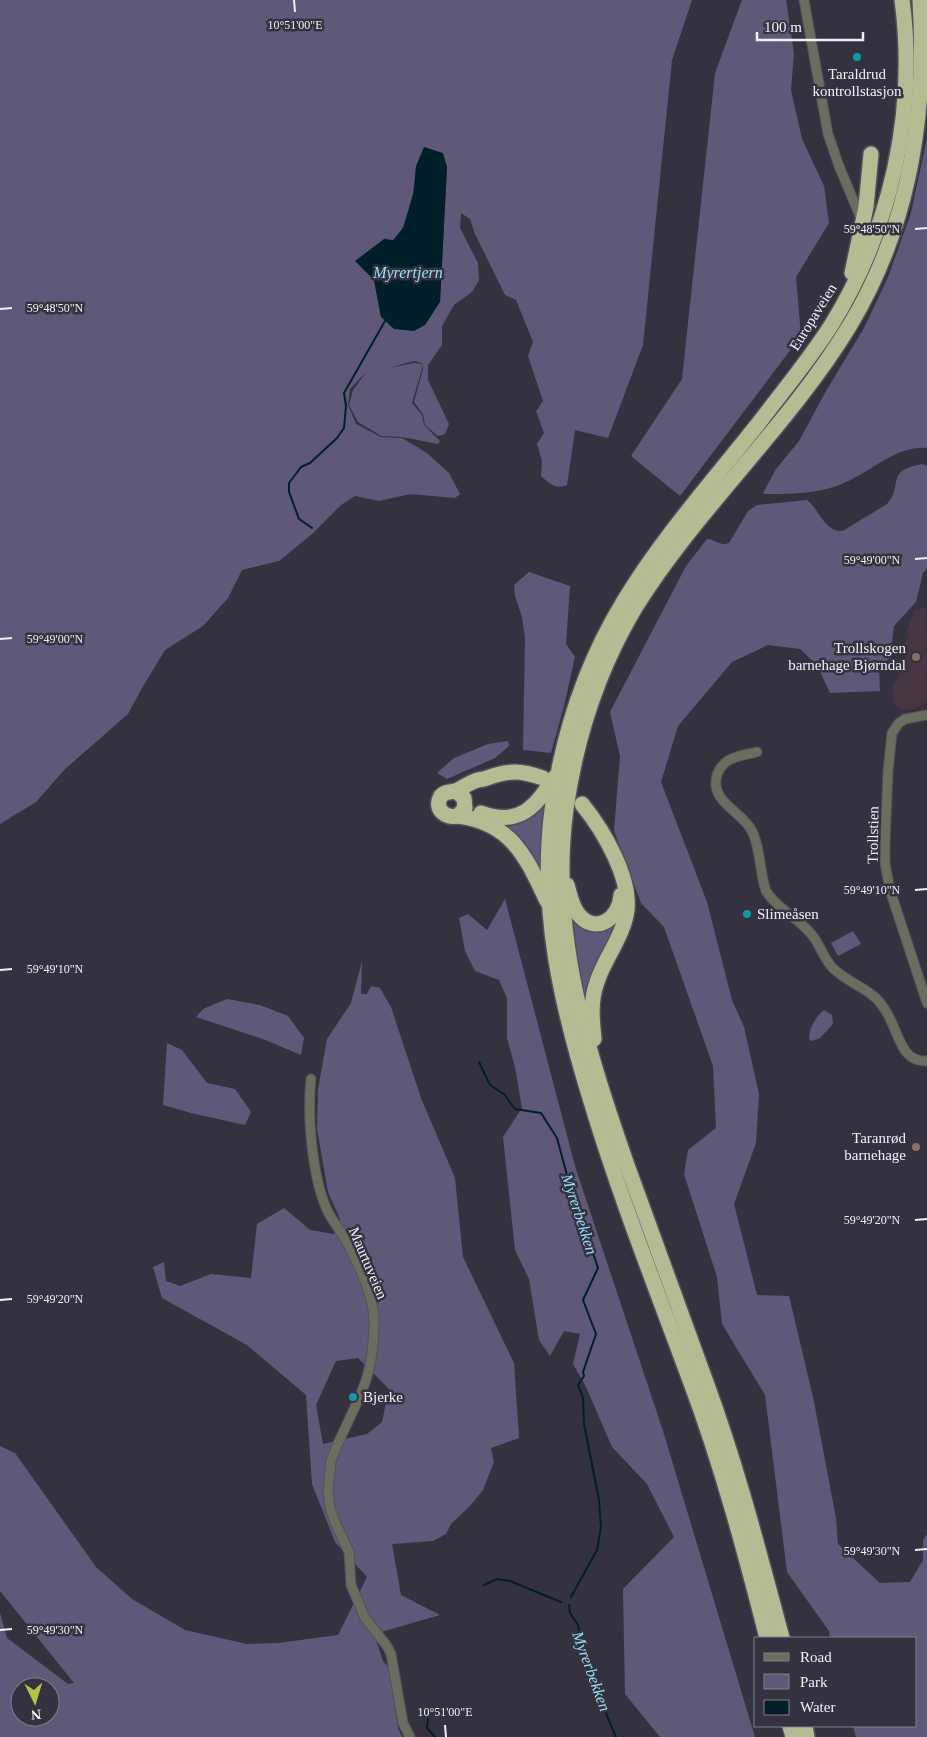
<svg xmlns="http://www.w3.org/2000/svg" width="927" height="1737" viewBox="0 0 927 1737" font-family="'Times New Roman',serif">
	<style>
		.education { fill: #473642 }
		.green { fill: #605878; fill-rule: evenodd }
		.water { fill: #001f28 }
		.lines { fill: none; stroke-linecap: round; stroke-linejoin: round }
		.stream { stroke: #001f28; stroke-width: 2 }
		.street-casing { stroke: #53505d; stroke-width: 11 }
		.highway-casing { stroke: #53505d; stroke-width: 18 }
		.street { stroke: #6b6d5e; stroke-width: 9 }
		.highway { stroke: #b6bb94; stroke-width: 15 }
		.ticks { fill: none; stroke: #f1eff8; stroke-width: 2 }
		.culture-dot { fill: #0f9aa8; stroke: #35323f; stroke-width: 2 }
		.education-dot { fill: #8d6e63; stroke: #35323f; stroke-width: 2 }
		.labels { text-anchor: middle; stroke-width: 5; stroke-linejoin: round; paint-order: stroke }
		.poi-label { font-size: 15px; fill: #f1eff8; stroke: #35323f; text-anchor: end }
		.street-label { font-size: 15px; fill: #f1eff8; stroke: #35323f }
		.water-label { font-size: 16px; font-style: italic; fill: #94e1fa; stroke: #35323f }
		.ticks-label { font-size: 12px; text-anchor: middle; fill: #f1eff8; stroke: #35323f; stroke-width: 5; stroke-linejoin: round; paint-order: stroke }
	</style>
	<rect width="100%" height="100%" fill="#35323f"/>
	<path class="education" d="M926 607 927 700 924 705 905 711 895 704 892 688 904 665 907 630 914 610Z"/>
	<g class="green">
		<path d="M0 0H692L672 60 643 345 608 438 575 430 567 485C556 490 549 483 541 476L542 461 537 444 544 433 536 411 543 401 528 356 533 342 516 300 505 295 475 234 470 219 461 213 460 228 478 263 479 280 472 292 454 305 442 326V345L428 365V380L449 424 445 434 438 436 425 425 423 414 414 402 423 369 422 363 414 361 389 368 414 363 422 364V369L412 403 422 415 424 425 440 441 438 444 402 437 381 436 358 422 349 405 353 390 367 371 350 389 348 405 356 424 381 437 402 438 427 453 449 473 460 494 455 498 410 494 379 501 355 496 341 505 312 534 279 561 242 570 228 598 203 626 165 650 142 688 128 714 65 769 36 802 0 824ZM442 153 447 167 440 302 381 317 374 280 356 261C367 255 385 248 394 240 411 224 414 187 416 166Z"/>
		<path d="M742 0H786L794 53 791 90 802 139 824 186 829 223 796 277 801 336 680 496 631 456 682 379 715 73Z"/>
		<path d="M927 138V448C897 445 872 471 846 482 821 494 792 494 765 494L763 493 776 469 799 441 826 391 864 328 888 277 911 213Z"/>
		<path d="M923 464 927 466V568L923 573 916 602 894 626 890 658 879 666 880 691 830 693 817 665 800 649 768 645 732 662 678 726 661 782 707 902 732 1000 744 1027 759 1094 756 1143 734 1204 757 1295 789 1296 813 1397 836 1518 838 1544 880 1583 910 1582 923 1560V1540L927 1534V1737H856L853 1726H916V1638H830L829 1631 787 1572 765 1395 722 1324 717 1277 684 1174 688 1150 716 1128 713 1066 664 927 641 903 614 831 620 756 610 712 686 566 707 539C715 539 720 547 729 543L748 511 757 505 807 500C820 510 824 532 843 531L887 504C904 486 884 470 923 464Z"/>
		<path d="M529 572 570 586 566 644 575 657 564 706 551 753 523 750 525 638 522 617 515 596 514 585Z"/>
		<path d="M508 741 509 746 495 758 447 779 437 773 454 758 488 744Z"/>
		<path d="M545 797 541 874 503 824Z"/>
		<path d="M505 899 575 1166 663 1431 755 1737H660L625 1694 623 1589 674 1537 647 1484 612 1447 586 1387 573 1364 580 1334 564 1331 550 1356 539 1340 529 1279 515 1250 503 1137 522 1108 515 1067 507 1038V998L499 980 475 971 465 951 459 918 468 914 487 930Z"/>
		<path d="M621 913 590 1019 580 982 571 917 579 920Z"/>
		<path d="M853 931 861 944 838 956 831 943Z"/>
		<path d="M362 961 361 994H367L371 986 380 988 391 1007 421 1098 455 1178 463 1257 514 1363 519 1438 491 1448 494 1462 483 1490 470 1506 451 1524 446 1534 433 1541 392 1544 401 1595 440 1615 374 1634 383 1661 390 1669 398 1728 402 1737H0V1613L7 1638 68 1684 74 1683 0 1591V1446L15 1453 96 1567 132 1599 185 1630 247 1644 278 1643 338 1635 367 1577 335 1542 312 1484 306 1395 247 1345 162 1298 153 1267 164 1262 166 1281 180 1286 211 1274 251 1278 257 1224 284 1208 310 1230 334 1234 340 1219 328 1192 317 1129 318 1089 327 1039 351 1003ZM358 1358 389 1389 382 1422 367 1434 323 1444 316 1405 336 1361ZM20 1687H50V1717H20Z"/>
		<path d="M227 999 260 1005 288 1016 304 1038 301 1055 263 1039 196 1017 203 1009Z"/>
		<path d="M824 1010 832 1015 833 1024 820 1038 812 1041 809 1039C809 1029 815 1017 824 1010Z"/>
		<path d="M167 1043 182 1050 207 1083 235 1089 251 1112 245 1125 191 1113 163 1105Z"/>
	</g>
	<path class="water" d="M424 147 443 153 447 167 440 302 425 325 414 331 394 329 381 317 374 280 355 261 384 239 393 240 403 228 414 191 416 166Z"/>
	<g class="lines">
		<g class="stream">
			<path d="M312 528 299 519 289 492V483L301 467 310 463 337 438 344 428 346 406 344 393 385 321"/>
			<path d="M479 1062 490 1085 504 1094 515 1109 541 1113 557 1138 581 1227 590 1244 598 1268 583 1300 596 1334 583 1372 584 1376 578 1385 583 1398 584 1424 599 1500 601 1527 597 1550 571 1597"/>
			<path d="M484 1585 497 1579 510 1581 561 1602"/>
			<path d="M569 1605 570 1613 578 1625 581 1642 596 1679 595 1687 602 1698 607 1716 616 1737"/>
			<path d="M428 1719 427 1728 435 1737"/>
		</g>
		<defs>
			<g id="street">
				<path d="M804 0 828 134 839 166 862 221"/>
				<path d="M927 715 905 719 899 723 892 733 888 771 885 845V863L890 890 927 1003"/>
				<path d="M757 752C740 756 723 757 717 775 709 802 742 811 752 831 761 849 759 871 766 891 777 909 799 918 812 935 821 946 824 961 835 970 861 992 876 987 892 1023 900 1040 904 1062 927 1061"/>
				<path d="M311 1079C307 1115 312 1176 327 1210 332 1220 339 1229 345 1239 357 1261 374 1296 374 1321 374 1339 372 1360 367 1377 358 1406 341 1432 331 1461L328 1490 330 1508 334 1520 349 1552 351 1585 365 1618 387 1646 391 1654 403 1723 410 1737"/>
			</g>
			<g id="highway">
				<path d="M852 273 866 207 871 154"/>
				<path d="M456 791 464 798 465 808 458 816C446 819 433 809 441 796 446 790 452 793 458 790 464 787 469 783 475 781 479 779 483 780 487 778 509 770 520 770 543 778"/>
				<path d="M582 804C603 830 634 881 626 916 621 940 604 959 597 982 590 1001 592 1020 594 1039"/>
				<path d="M481 813C520 827 535 807 555 777"/>
				<path d="M458 816C512 823 526 857 547 901"/>
				<path d="M567 885C570 895 572 906 578 914 596 936 620 918 621 895"/>
				<path d="M767 1638C745 1552 722 1466 691 1383 656 1288 619 1195 590 1098 561 1004 539 909 552 810 562 736 585 665 624 601 662 538 712 482 758 424 783 391 810 359 832 324 891 228 917 112 902 0"/>
				<path d="M782 1638C759 1552 737 1466 706 1382 680 1310 653 1237 627 1165 587 1050 549 932 566 809 576 738 598 670 635 608 697 508 789 426 850 325 909 227 927 113 920 0"/>
				<path d="M790 1726 793 1737"/>
				<path d="M805 1726 807 1737"/>
			</g>
		</defs>
		<use href="#street" class="street-casing"/>
		<use href="#highway" class="highway-casing"/>
		<use href="#street" class="street"/>
		<use href="#highway" class="highway"/>
	</g>
	<path class="ticks" d="M294 0 295 12M915 229 927 228M0 309 12 308M915 559 927 558M0 639 12 638M915 890 927 889M0 970 12 969M915 1220 927 1219M0 1300 12 1299M915 1550 927 1549M0 1630 12 1629M445 1725 446 1737"/>
	<g class="culture-dot">
		<circle cx="857" cy="57" r="5"/>
		<circle cx="747" cy="914" r="5"/>
		<circle cx="353" cy="1397" r="5"/>
	</g>
	<g class="education-dot">
		<circle cx="916" cy="657" r="5"/>
		<circle cx="916" cy="1147" r="5"/>
	</g>
	<g class="labels">
		<g class="poi-label">
			<text x="857" y="79" text-anchor="middle">Taraldrud<tspan x="857" dy="17">kontrollstasjon</tspan></text>
			<text x="906" y="653">Trollskogen<tspan x="906" dy="17">barnehage Bjørndal</tspan></text>
			<text x="757" y="919" text-anchor="start">Slimeåsen</text>
			<text x="906" y="1143">Taranrød<tspan x="906" dy="17">barnehage</tspan></text>
			<text x="363" y="1402" text-anchor="start">Bjerke</text>
		</g>
		<g class="street-label">
			<text transform="translate(813 317) rotate(-58)" y="5">Europaveien</text>
			<text transform="translate(873 835) rotate(-89)" y="5">Trollstien</text>
			<text transform="translate(368 1263) rotate(67)" y="5">Maurtuveien</text>
		</g>
		<g class="water-label">
			<text x="408" y="278">Myrertjern</text>
			<text transform="translate(580 1214) rotate(72)" y="6">Myrerbekken</text>
			<text transform="translate(592 1671) rotate(70)" y="6">Myrerbekken</text>
		</g>
	</g>
	<g class="ticks-label">
		<text x="295" y="29">10°51'00"E</text>
		<text x="872" y="233">59°48'50"N</text>
		<text x="55" y="312">59°48'50"N</text>
		<text x="872" y="564">59°49'00"N</text>
		<text x="55" y="643">59°49'00"N</text>
		<text x="872" y="894">59°49'10"N</text>
		<text x="55" y="973">59°49'10"N</text>
		<text x="872" y="1224">59°49'20"N</text>
		<text x="55" y="1303">59°49'20"N</text>
		<text x="872" y="1555">59°49'30"N</text>
		<text x="55" y="1634">59°49'30"N</text>
		<text x="445" y="1716">10°51'00"E</text>
	</g>
	<rect x="754" y="1637" width="162" height="90" fill="#35323f" stroke="#807e89"/>
	<rect x="764" y="1653" width="25" height="8" fill="#6b6d5e" stroke="#807e89"/>
	<text x="800" y="1662" font-size="15" fill="#f1eff8">Road</text>
	<rect x="764" y="1674" width="25" height="15" fill="#605878" stroke="#807e89"/>
	<text x="800" y="1687" font-size="15" fill="#f1eff8">Park</text>
	<rect x="764" y="1700" width="25" height="15" fill="#001f28" stroke="#807e89"/>
	<text x="800" y="1712" font-size="15" fill="#f1eff8">Water</text>
	<g transform="translate(35 1702) rotate(175)"><circle r="24" fill="#35323f" stroke="#807e89"/>
	<path d="M0-4L9 19L0 12L-9 19Z" fill="#b8c147"/>
	<text y="-8" font-size="14" font-weight="bold" text-anchor="middle" fill="#f1eff8">N</text>
	</g>
	<path d="M757 32v8h106v-8" fill="none" stroke="#f1eff8" stroke-width="2.5"/>
	<text x="764" y="32" font-size="15" fill="#f1eff8" stroke="#35323f" stroke-width="4" paint-order="stroke">100 m</text>
</svg>
